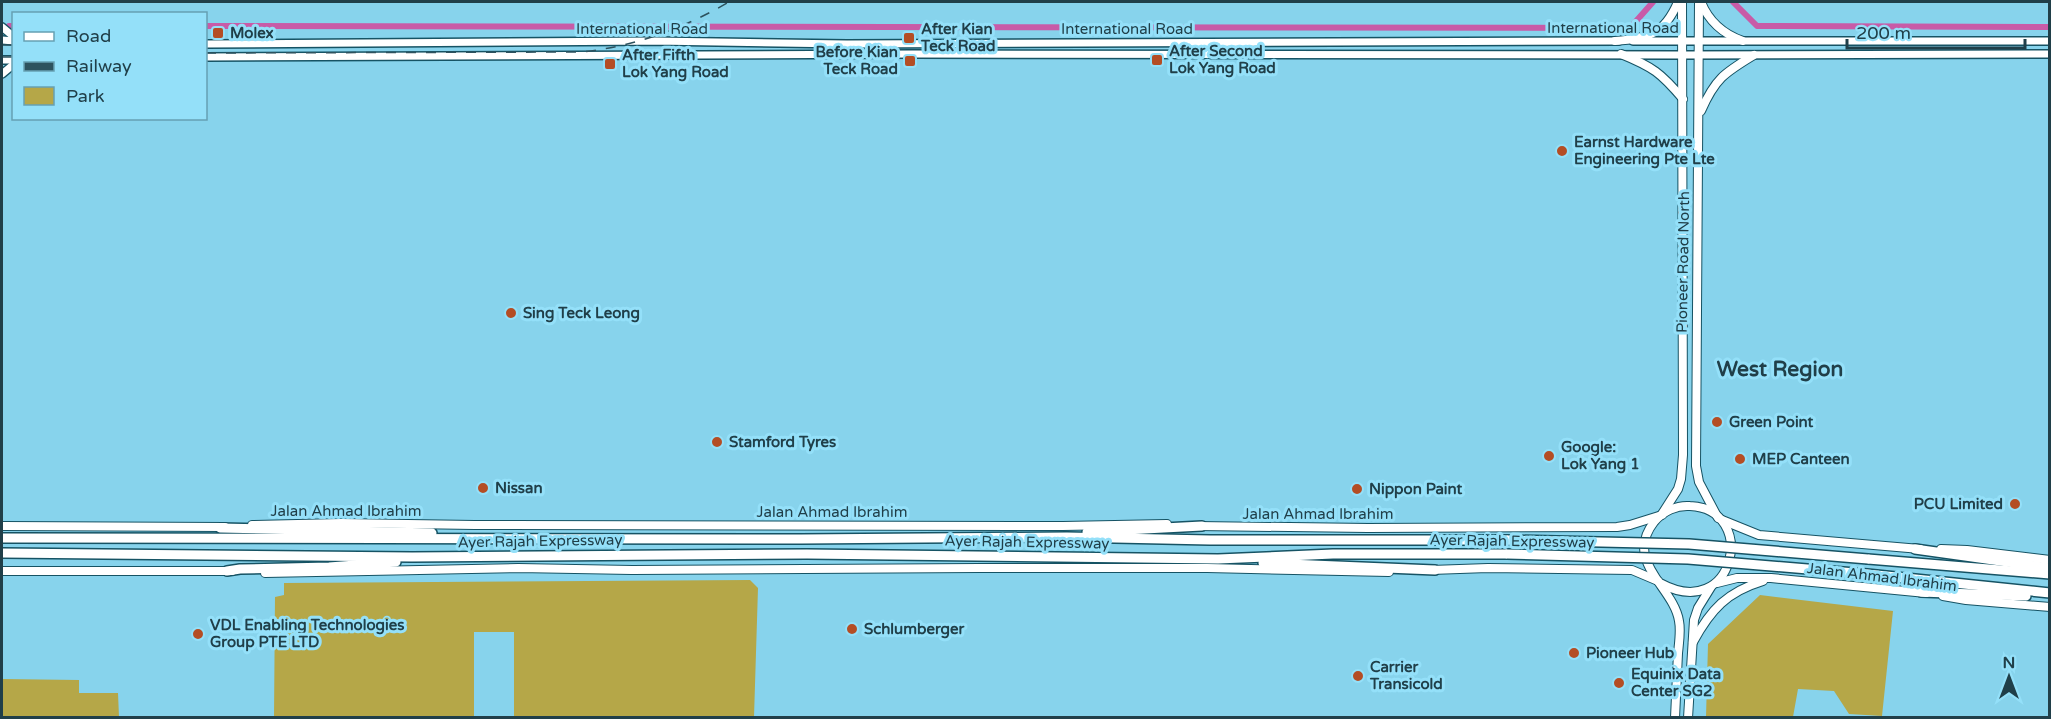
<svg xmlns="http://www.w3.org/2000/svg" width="2051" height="719" viewBox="0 0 2051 719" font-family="'Varela Round',sans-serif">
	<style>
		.green { fill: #b5a748 }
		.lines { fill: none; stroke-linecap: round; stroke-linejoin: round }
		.canal { stroke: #c85ba7; stroke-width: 6 }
		.secondary-casing { stroke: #165364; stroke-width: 10 }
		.primary-casing { stroke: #165364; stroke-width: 10 }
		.highway-casing { stroke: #165364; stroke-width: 12 }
		.secondary { stroke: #fff; stroke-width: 7 }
		.primary { stroke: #fff; stroke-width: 8 }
		.highway { stroke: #fff; stroke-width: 9 }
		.rail { stroke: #2d525e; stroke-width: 1.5; stroke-dasharray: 10 10; stroke-linecap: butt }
		.highway-bridge-casing { stroke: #165364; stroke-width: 12; stroke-linecap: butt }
		.highway-bridge { stroke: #fff; stroke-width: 9 }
		.poi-dot { fill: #b44d24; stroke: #94e0f9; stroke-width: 2 }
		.labels { text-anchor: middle; stroke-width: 6; stroke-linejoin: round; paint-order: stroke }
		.street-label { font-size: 15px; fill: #203f49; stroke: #94e0f9 }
		.poi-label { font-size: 15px; font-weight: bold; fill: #203f49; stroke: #94e0f9; text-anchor: start }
		.district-label { font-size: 21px; font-weight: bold; fill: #203f49; stroke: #94e0f9 }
	</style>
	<rect width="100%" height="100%" fill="#87d3ec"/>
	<g class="green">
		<path d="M750 580 758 588 754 717H514V632H474V717H274L275 597 284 595V583Z"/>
		<path d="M1760 595 1893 611 1882 716 1849 714 1834 691 1798 689 1793 717H1706L1708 644Z"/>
		<path d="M2 679 79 680V693H118L119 717H2Z"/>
	</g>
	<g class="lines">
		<g class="canal">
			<path d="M1733 2 1757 26 2050 27"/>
			<path d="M9 26H14"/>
			<path d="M206 26 1630 28 1653 2"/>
		</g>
		<defs>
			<g id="secondary">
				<path d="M2 27 14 37"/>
				<path d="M2 40 14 41"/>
				<path d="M1633 41H2050"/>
				<path d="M206 44 655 41 847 44 1619 41"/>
				<path d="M206 57 913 54 1682 55 2050 54"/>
				<path d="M2 60H14"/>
				<path d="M2 74 14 64"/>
			</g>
			<g id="primary">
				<path d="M1699 2 1696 466 1699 482 1718 518"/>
				<path d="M1701 2C1709 22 1723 34 1743 41"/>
				<path d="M1615 41C1648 38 1664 35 1678 2"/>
				<path d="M1621 54C1653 67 1661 73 1683 99"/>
				<path d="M1701 111C1715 79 1724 73 1754 55"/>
				<path d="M1662 514 1678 489 1681 479 1683 455 1682 2"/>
				<path d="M1722 520 1759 535 1920 549"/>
				<path d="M252 525 341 523 475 525 1063 526 1167 524"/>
				<path d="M2 526 225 527"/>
				<path d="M1197 526 1368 528 1617 527 1630 525 1662 515"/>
				<path d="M1941 549 1967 550 2050 560"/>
				<path d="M1431 570 1488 568 1632 570 1658 581"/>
				<path d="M2 571H232"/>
				<path d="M265 573 518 568 632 570 979 568H1207L1389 572"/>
				<path d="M1660 583C1735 624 1759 509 1690 506 1677 505 1663 511 1654 522 1623 562 1674 587 1679 621 1681 631 1679 643 1678 653 1677 675 1676 696 1675 718"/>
				<path d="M1717 583 1737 578H1771L1926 593"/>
				<path d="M1943 596 1966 600 2050 607"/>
				<path d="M1693 642C1711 609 1727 592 1763 581"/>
				<path d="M1688 718 1694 620 1698 608 1711 587"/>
			</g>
			<g id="highway">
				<path d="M220 528 432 533"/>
				<path d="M1087 532 1202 526"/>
				<path d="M2 538 801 539 1067 537 1210 540H1508"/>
				<path d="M1915 549 2050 568"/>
				<path d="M2 553 412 557 807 554 1218 559 1333 554H1507"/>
				<path d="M1868 559 2050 574"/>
				<path d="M1263 563 1435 570"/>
				<path d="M227 571 240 569 329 567 396 562"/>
				<path d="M1867 574 2050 593"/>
				<path d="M1921 592 2026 596"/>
			</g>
		</defs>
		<use href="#secondary" class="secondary-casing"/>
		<use href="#primary" class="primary-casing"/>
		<use href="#highway" class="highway-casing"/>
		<use href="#secondary" class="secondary"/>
		<use href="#primary" class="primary"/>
		<use href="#highway" class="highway"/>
		<g class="rail">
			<path d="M2 45H14"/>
			<path d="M206 53 582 52C636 46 682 29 729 2"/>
			<path d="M2 57H14"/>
		</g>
		<defs>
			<g id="highway-bridge">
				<path d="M1508 540 1689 544 1868 559"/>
				<path d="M1507 554 1688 559 1867 574"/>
			</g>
		</defs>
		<use href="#highway-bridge" class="highway-bridge-casing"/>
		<use href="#highway-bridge" class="highway-bridge"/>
	</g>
	<g class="poi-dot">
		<rect x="212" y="27" width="12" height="12" rx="3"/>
		<rect x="903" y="32" width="12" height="12" rx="3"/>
		<rect x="1151" y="54" width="12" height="12" rx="3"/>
		<rect x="904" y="55" width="12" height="12" rx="3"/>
		<rect x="604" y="58" width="12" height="12" rx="3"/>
		<circle cx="1562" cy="151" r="6"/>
		<circle cx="511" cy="313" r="6"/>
		<circle cx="1717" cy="422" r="6"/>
		<circle cx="717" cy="442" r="6"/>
		<circle cx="1549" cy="456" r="6"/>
		<circle cx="1740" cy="459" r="6"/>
		<circle cx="483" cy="488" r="6"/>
		<circle cx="1357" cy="489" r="6"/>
		<circle cx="2015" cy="504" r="6"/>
		<circle cx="852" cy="629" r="6"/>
		<circle cx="198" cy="634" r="6"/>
		<circle cx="1574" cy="653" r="6"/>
		<circle cx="1358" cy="676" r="6"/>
		<circle cx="1619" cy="683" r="6"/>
	</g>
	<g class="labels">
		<g class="street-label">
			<text x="1613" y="33">International Road</text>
			<text x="642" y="34">International Road</text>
			<text x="1127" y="34">International Road</text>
			<text transform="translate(1683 262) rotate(-89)" y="5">Pioneer Road North</text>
			<text x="346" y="516">Jalan Ahmad Ibrahim</text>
			<text x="832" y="517">Jalan Ahmad Ibrahim</text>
			<text x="1318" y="519">Jalan Ahmad Ibrahim</text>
			<text transform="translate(540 541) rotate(-1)" y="5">Ayer Rajah Expressway</text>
			<text transform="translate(1512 541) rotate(1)" y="5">Ayer Rajah Expressway</text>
			<text transform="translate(1027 542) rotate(1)" y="5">Ayer Rajah Expressway</text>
			<text transform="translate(1882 577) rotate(7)" y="5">Jalan Ahmad Ibrahim</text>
		</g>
		<g class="poi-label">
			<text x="921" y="34">After Kian<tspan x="921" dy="17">Teck Road</tspan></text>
			<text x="230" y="38">Molex</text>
			<text x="1169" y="56">After Second<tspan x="1169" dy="17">Lok Yang Road</tspan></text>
			<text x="898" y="57" text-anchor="end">Before Kian<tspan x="898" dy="17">Teck Road</tspan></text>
			<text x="622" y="60">After Fifth<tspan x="622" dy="17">Lok Yang Road</tspan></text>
			<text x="1574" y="147">Earnst Hardware<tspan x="1574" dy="17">Engineering Pte Lte</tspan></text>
			<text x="523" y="318">Sing Teck Leong</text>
			<text x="1729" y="427">Green Point</text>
			<text x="729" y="447">Stamford Tyres</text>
			<text x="1561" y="452">Google:<tspan x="1561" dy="17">Lok Yang 1</tspan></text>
			<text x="1752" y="464">MEP Canteen</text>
			<text x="495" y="493">Nissan</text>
			<text x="1369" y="494">Nippon Paint</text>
			<text x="2003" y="509" text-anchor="end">PCU Limited</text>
			<text x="210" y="630">VDL Enabling Technologies<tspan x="210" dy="17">Group PTE LTD</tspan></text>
			<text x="864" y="634">Schlumberger</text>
			<text x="1586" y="658">Pioneer Hub</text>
			<text x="1370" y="672">Carrier<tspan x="1370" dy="17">Transicold</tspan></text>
			<text x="1631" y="679">Equinix Data<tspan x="1631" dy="17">Center SG2</tspan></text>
		</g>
		<g class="district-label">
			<text x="1780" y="376">West Region</text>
		</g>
	</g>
	<rect width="2051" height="719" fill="none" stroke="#203f49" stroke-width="6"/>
	<rect x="12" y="12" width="195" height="108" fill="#94e0f9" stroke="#66a0b3" stroke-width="1.5"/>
	<rect x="24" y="32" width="30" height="9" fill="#ffffff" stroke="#66a0b3" stroke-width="1.5"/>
	<text x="66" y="42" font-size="18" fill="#203f49">Road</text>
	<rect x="24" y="62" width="30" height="9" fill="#2d525e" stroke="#66a0b3" stroke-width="1.5"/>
	<text x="66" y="72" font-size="18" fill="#203f49">Railway</text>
	<rect x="24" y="87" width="30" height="18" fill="#b5a748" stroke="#66a0b3" stroke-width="1.5"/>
	<text x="66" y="102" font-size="18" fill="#203f49">Park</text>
	<g transform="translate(2009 677)" stroke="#94e0f9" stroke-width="4.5" paint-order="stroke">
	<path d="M0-4.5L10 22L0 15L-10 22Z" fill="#203f49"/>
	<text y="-9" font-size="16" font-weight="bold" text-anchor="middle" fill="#203f49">N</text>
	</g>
	<path d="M1847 39v9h178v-9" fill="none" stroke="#203f49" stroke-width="3"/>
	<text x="1856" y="39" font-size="18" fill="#203f49" stroke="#94e0f9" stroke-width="4.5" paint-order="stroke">200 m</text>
</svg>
